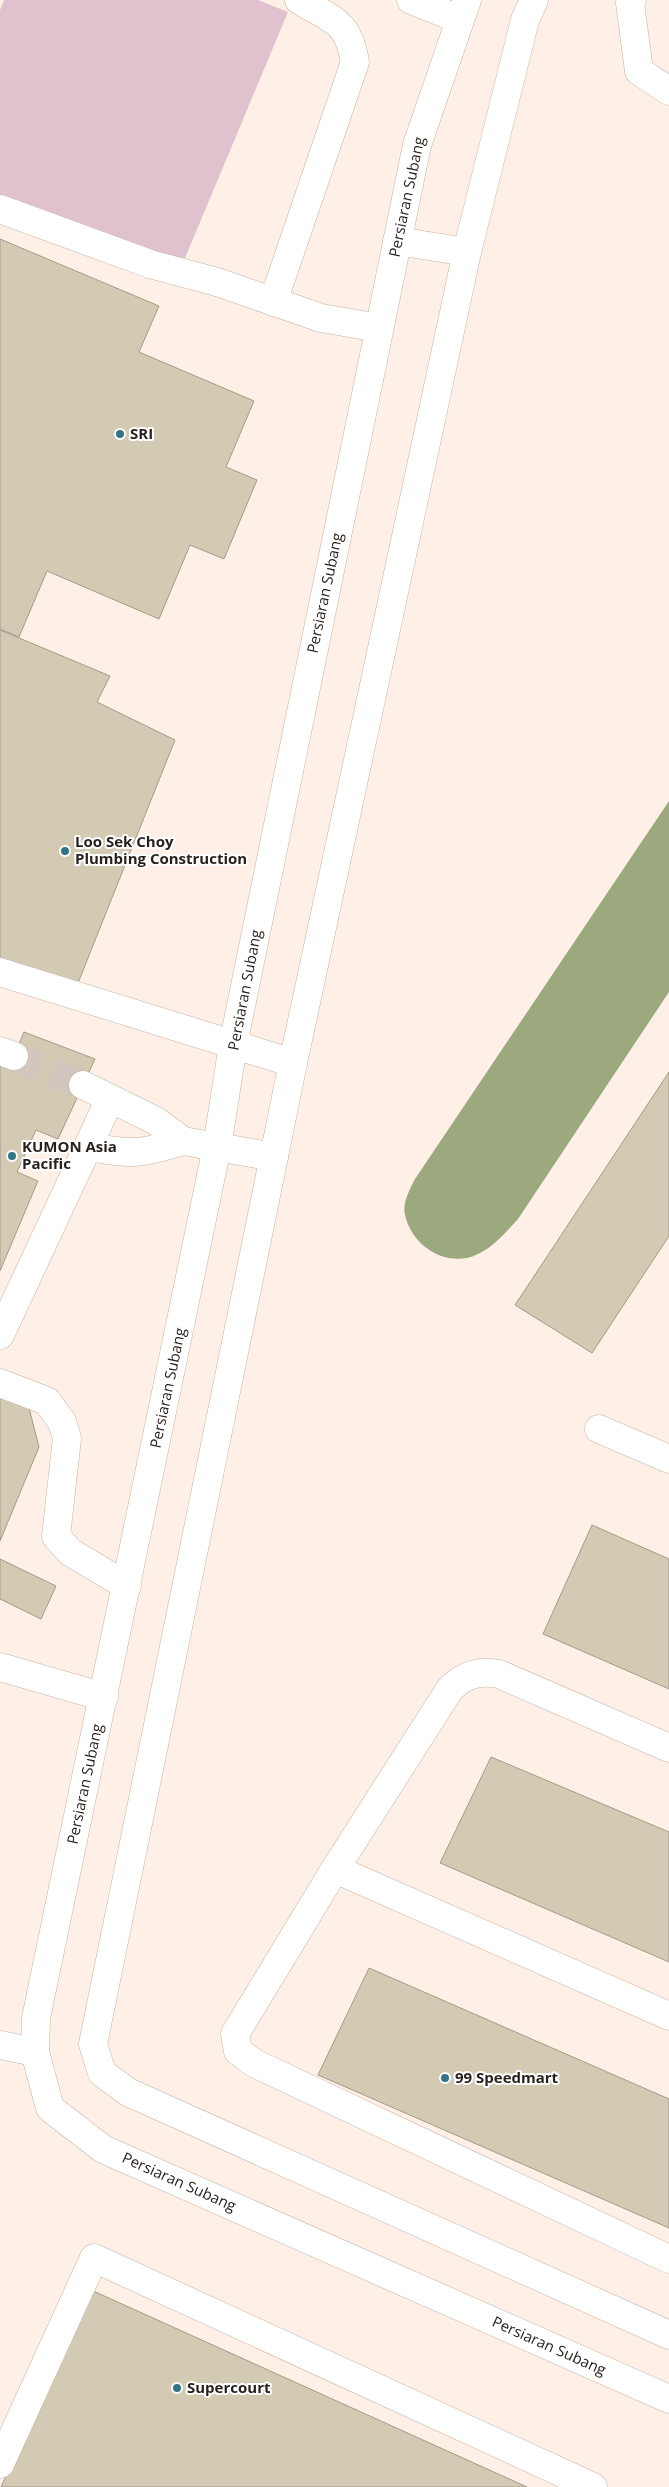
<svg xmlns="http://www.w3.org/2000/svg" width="669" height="2487" viewBox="0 0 669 2487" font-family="'Open Sans',sans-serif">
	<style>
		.green { fill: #e0c1ce }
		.water { fill: #9ca87d }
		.building { fill: #d3cab4; stroke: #a39b86 }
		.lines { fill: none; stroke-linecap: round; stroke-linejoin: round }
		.minor-tunnel { stroke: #d3c6be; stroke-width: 28; stroke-dasharray: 28 14; stroke-linecap: butt }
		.minor-casing { stroke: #c7b2a3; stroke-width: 29 }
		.minor { stroke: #fff; stroke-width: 28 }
		.poi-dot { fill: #327486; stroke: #fff; stroke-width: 2 }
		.labels { text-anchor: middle; stroke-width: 4; stroke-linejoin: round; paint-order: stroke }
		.street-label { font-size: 15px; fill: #271f1a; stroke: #fff }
		.poi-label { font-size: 15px; font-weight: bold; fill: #271f1a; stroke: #fff; text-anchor: start }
	</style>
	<rect width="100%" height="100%" fill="#fef0e7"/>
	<path class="green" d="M4 0H258L288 12 180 270 0 195V10Z"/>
	<path class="water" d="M669 801V992L518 1219C506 1232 495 1246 478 1254 448 1269 412 1247 405 1215 402 1203 410 1189 415 1179Z"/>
	<g class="building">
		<path d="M0 239 159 306 139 352 254 401 226 467 257 480 224 559 190 545 159 619 47 571 19 637 0 629Z"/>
		<path d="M0 630 110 676 97 702 175 740 76 988 0 963Z"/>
		<path d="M24 1032 95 1059 58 1139 36 1130 17 1172 38 1181 0 1271V1064L14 1056Z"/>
		<path d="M669 1072V1236L592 1353 515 1305Z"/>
		<path d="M0 1396 29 1408 39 1447 0 1541Z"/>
		<path d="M592 1525 669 1559V1689L543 1634Z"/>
		<path d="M0 1559 56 1586 41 1619 0 1599Z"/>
		<path d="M491 1757 669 1832V1962L440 1863Z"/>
		<path d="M369 1968 669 2099V2228L318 2075Z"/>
		<path d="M91 2290 527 2487H1Z"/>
	</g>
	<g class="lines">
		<path class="minor-tunnel" d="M14 1056 83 1085"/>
		<defs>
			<g id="minor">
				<path d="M411 0 459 19"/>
				<path d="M467 0 417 145 233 1045 217 1147 36 2018 35 2052 50 2108 103 2149 669 2399"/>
				<path d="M534 0 525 20 467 252 293 1063 93 2044 102 2073 128 2092 669 2335"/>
				<path d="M632 0 630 3 639 71 669 91"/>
				<path d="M0 209 150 264 217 282 321 318 379 328"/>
				<path d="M397 241 467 252"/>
				<path d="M273 302 355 62C348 20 332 20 299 0"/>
				<path d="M0 972 293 1063"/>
				<path d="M0 1051 14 1056"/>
				<path d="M83 1085 156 1121 183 1141 274 1157"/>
				<path d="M89 1147C133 1155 141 1154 183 1141"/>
				<path d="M0 1335 110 1099"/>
				<path d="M0 1383 47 1401 62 1422 67 1438 56 1536 70 1552 127 1586"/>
				<path d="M599 1429 669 1459"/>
				<path d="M0 1667 104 1697"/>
				<path d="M669 1748 499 1674C479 1670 464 1675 450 1689L335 1869 235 2034 238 2051 254 2063 669 2259"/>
				<path d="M335 1869 669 2016"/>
				<path d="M0 2045 35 2052"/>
				<path d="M0 2464 94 2258 593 2487"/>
			</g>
		</defs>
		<use href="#minor" class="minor-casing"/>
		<use href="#minor" class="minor"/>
	</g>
	<g class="poi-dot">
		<circle cx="120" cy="434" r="5"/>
		<circle cx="65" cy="851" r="5"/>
		<circle cx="12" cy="1156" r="5"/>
		<circle cx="445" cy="2078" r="5"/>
		<circle cx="177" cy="2388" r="5"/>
	</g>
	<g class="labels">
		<g class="street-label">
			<text transform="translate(407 197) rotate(-78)" y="5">Persiaran Subang</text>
			<text transform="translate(325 593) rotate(-78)" y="5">Persiaran Subang</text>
			<text transform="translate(245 990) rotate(-79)" y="5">Persiaran Subang</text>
			<text transform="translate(168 1388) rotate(-78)" y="5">Persiaran Subang</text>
			<text transform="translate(85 1784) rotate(-78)" y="5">Persiaran Subang</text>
			<text transform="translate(179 2182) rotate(24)" y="5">Persiaran Subang</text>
			<text transform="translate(549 2346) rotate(24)" y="5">Persiaran Subang</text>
		</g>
		<g class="poi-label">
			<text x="130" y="439">SRI</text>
			<text x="75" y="847">Loo Sek Choy<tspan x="75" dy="17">Plumbing Construction</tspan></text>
			<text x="22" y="1152">KUMON Asia<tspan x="22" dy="17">Pacific</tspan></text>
			<text x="455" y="2083">99 Speedmart</text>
			<text x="187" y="2393">Supercourt</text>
		</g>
	</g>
</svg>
